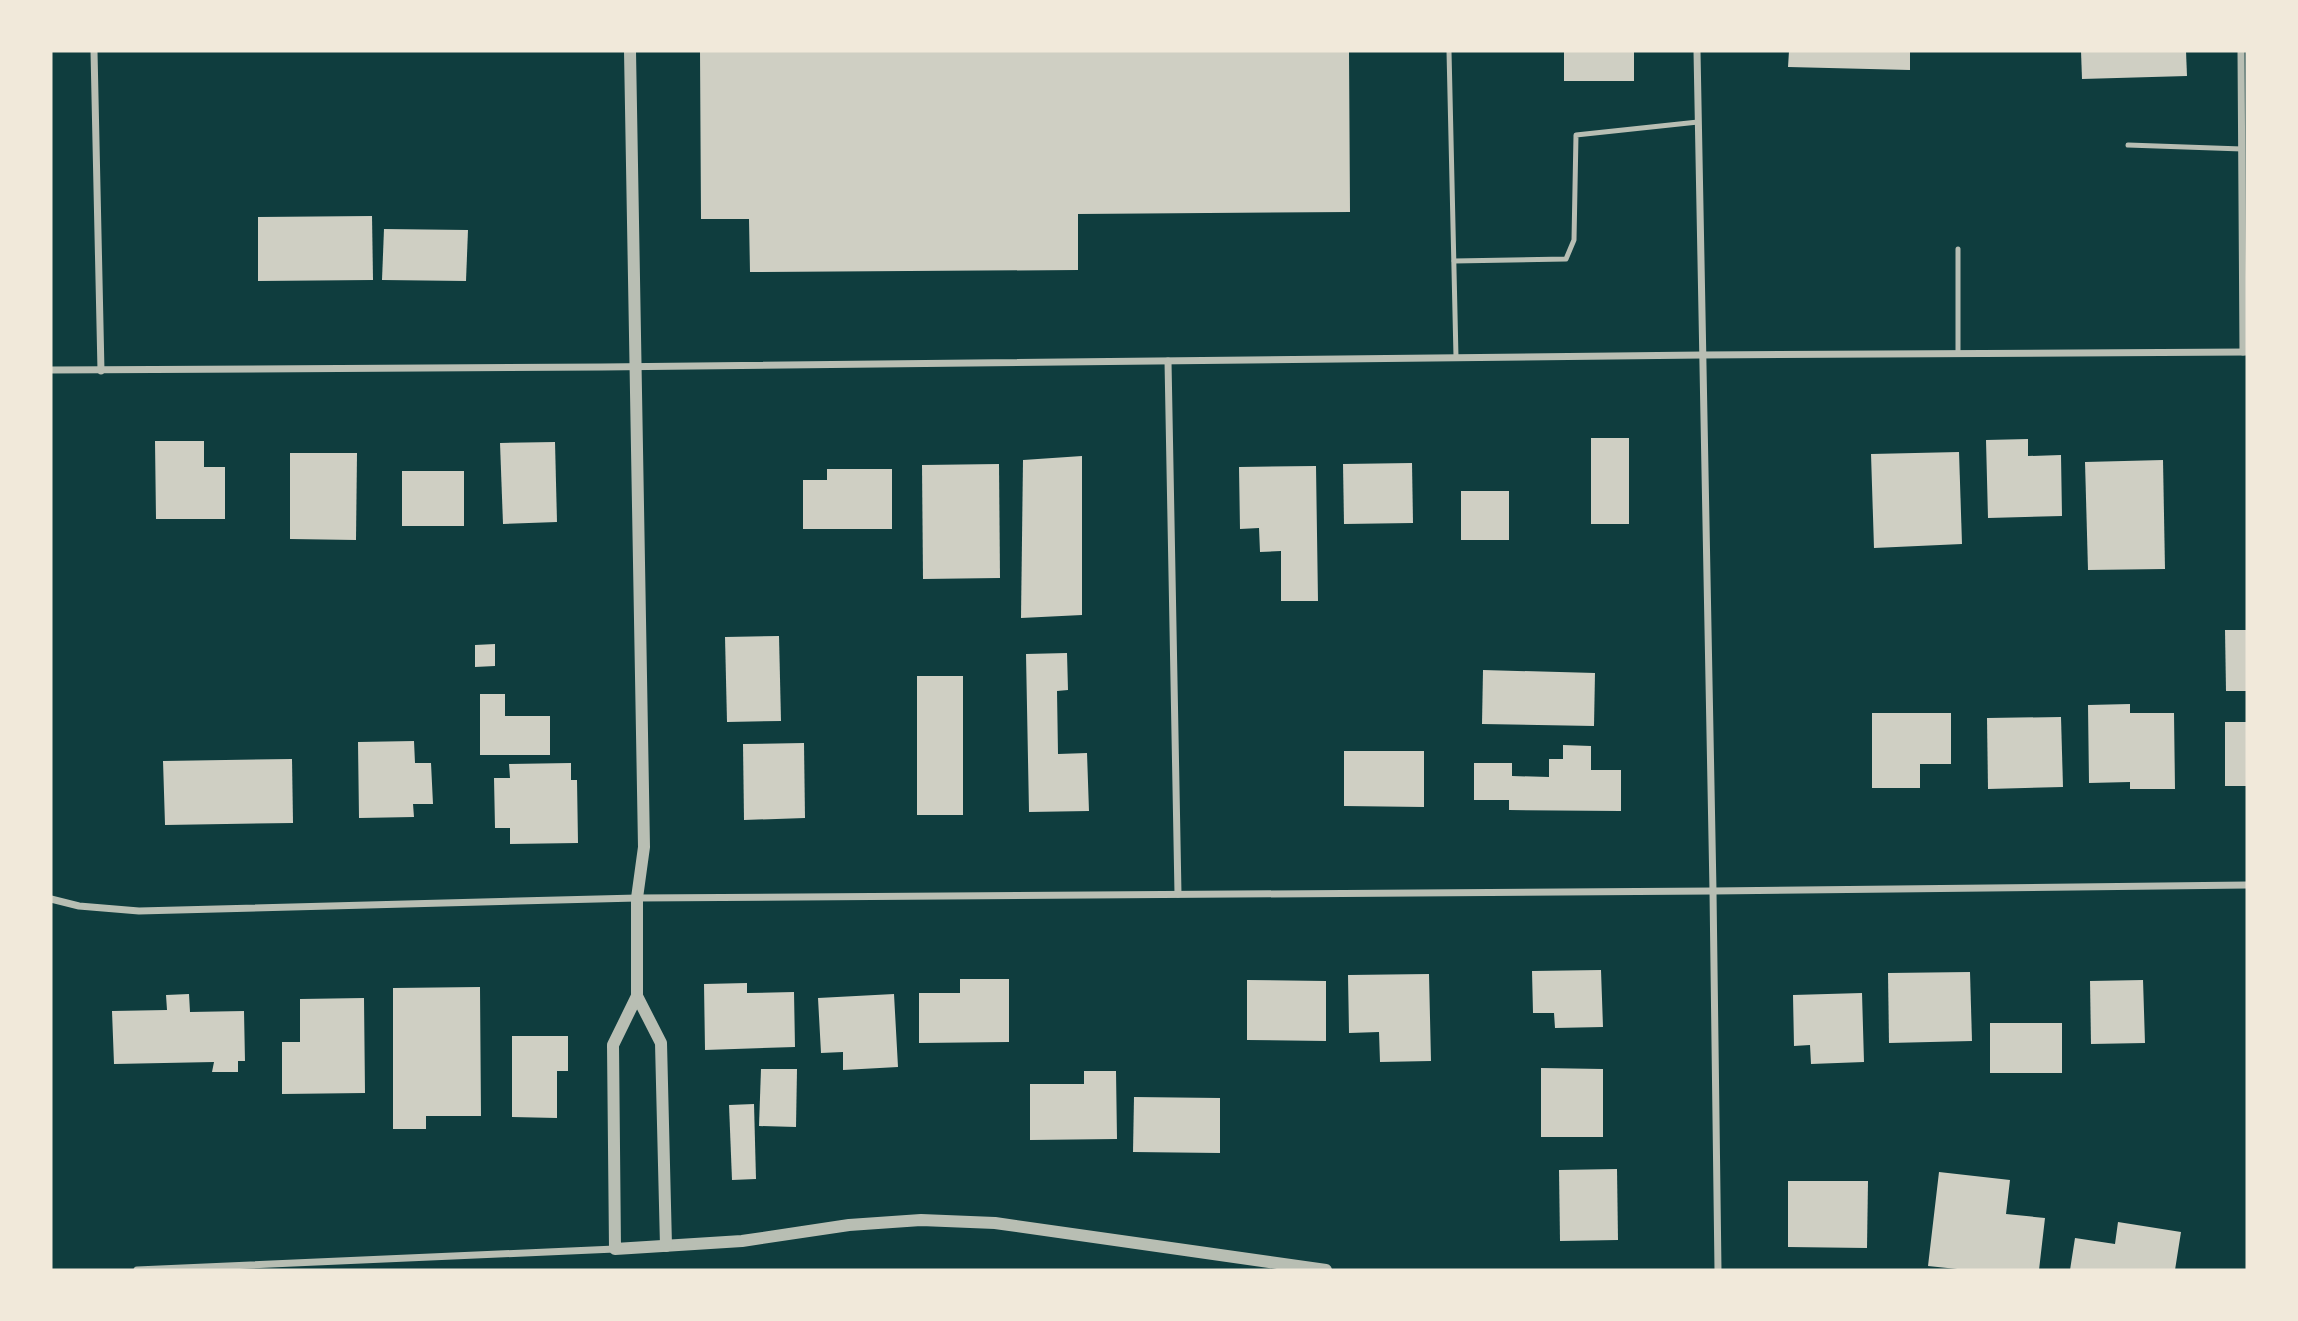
<svg xmlns="http://www.w3.org/2000/svg" width="2298" height="1321" viewBox="0 0 2298 1321" font-family="'Asap Condensed',sans-serif">
	<style>
		.building { fill: #cfcfc3 }
		.lines { fill: none; stroke-linecap: round; stroke-linejoin: round }
		.service { stroke: #b8beb3; stroke-width: 5 }
		.minor { stroke: #b8beb3; stroke-width: 7 }
		.tertiary { stroke: #b8beb3; stroke-width: 12 }
	</style>
	<rect width="100%" height="100%" fill="#0f3d3e"/>
	<g class="building">
		<path d="M700 51H1349L1350 212 1078 214V270L750 272 749 219H701Z"/>
		<rect x="1564" y="51" width="70" height="30"/>
		<path d="M1789 51H1910V70L1788 67Z"/>
		<path d="M2081 51H2186L2187 76 2082 79Z"/>
		<path d="M372 216 373 280 258 281V217Z"/>
		<path d="M384 229 468 230 466 281 382 280Z"/>
		<rect x="1591" y="438" width="38" height="86"/>
		<path d="M2028 439V456L2061 455 2062 516 1988 518 1986 440Z"/>
		<path d="M155 441H204V467H225V519H156Z"/>
		<path d="M555 442 557 522 503 524 500 443Z"/>
		<path d="M1959 452 1962 544 1874 548 1871 454Z"/>
		<path d="M290 453H357L356 540 290 539Z"/>
		<path d="M1082 456V615L1021 618 1023 460Z"/>
		<path d="M2163 460 2165 569 2088 570 2085 462Z"/>
		<path d="M1412 463 1413 523 1344 524 1343 464Z"/>
		<path d="M999 464 1000 578 923 579 922 465Z"/>
		<path d="M1316 466 1318 601H1281V551L1260 552 1259 528 1240 529 1239 467Z"/>
		<path d="M827 469H892V529H803V480H827Z"/>
		<rect x="402" y="471" width="62" height="55"/>
		<rect x="1461" y="491" width="48" height="49"/>
		<path d="M2225 630H2247V691H2226Z"/>
		<path d="M779 636 781 721 727 722 725 637Z"/>
		<path d="M495 644V666L475 667V645Z"/>
		<path d="M1067 653 1068 690 1057 691 1058 754 1087 753 1089 811 1029 812 1026 654Z"/>
		<path d="M1483 670 1595 673 1594 726 1482 724Z"/>
		<rect x="917" y="676" width="46" height="139"/>
		<path d="M480 694H505V716H550V755H480Z"/>
		<path d="M2130 704V713H2174L2175 789H2130V782L2089 783 2088 705Z"/>
		<path d="M1872 713H1951V764H1920V788H1872Z"/>
		<path d="M2061 717 2063 787 1988 789 1987 718Z"/>
		<rect x="2225" y="722" width="22" height="64"/>
		<path d="M414 741 415 763H431L433 804H413L414 817 359 818 358 742Z"/>
		<path d="M804 743 805 818 744 820 743 744Z"/>
		<path d="M1563 745 1591 746V770H1621V811L1509 810V800H1474V763H1512V776L1549 777V759H1563Z"/>
		<path d="M1344 751H1424V807L1344 806Z"/>
		<path d="M292 759 293 823 165 825 163 761Z"/>
		<path d="M571 763V780H577L578 843 510 844V828H495L494 778H510L509 764Z"/>
		<path d="M1601 970 1603 1027 1555 1028 1554 1013H1533L1532 971Z"/>
		<path d="M1970 972 1972 1041 1889 1043 1888 973Z"/>
		<path d="M1429 974 1431 1061 1380 1062 1379 1032 1349 1033 1348 975Z"/>
		<path d="M960 979H1009V1042L919 1043V993H960Z"/>
		<path d="M1247 980 1326 981V1041L1247 1040Z"/>
		<path d="M2143 980 2145 1043 2091 1044 2090 981Z"/>
		<path d="M747 983V993L794 992 795 1047 705 1050 704 984Z"/>
		<path d="M480 987 481 1116H426V1129H393V988Z"/>
		<path d="M1862 993 1864 1062 1811 1064 1810 1045 1794 1046 1793 995Z"/>
		<path d="M189 994 190 1012 244 1011 245 1061H238V1072H212L214 1062 114 1064 112 1011 167 1010 166 995Z"/>
		<path d="M894 994 898 1067 843 1070V1052L821 1053 818 998Z"/>
		<path d="M364 998 365 1093 282 1094V1042H300V999Z"/>
		<rect x="1990" y="1023" width="72" height="50"/>
		<path d="M512 1036H568V1071H557V1118L512 1117Z"/>
		<path d="M1541 1068 1603 1069V1137H1541Z"/>
		<path d="M761 1069H797L796 1127 759 1126Z"/>
		<path d="M1084 1071H1116L1117 1139 1030 1140V1084H1084Z"/>
		<path d="M1134 1097 1220 1098V1153L1133 1152Z"/>
		<path d="M754 1104 756 1179 732 1180 729 1105Z"/>
		<path d="M1617 1169 1618 1240 1560 1241 1559 1170Z"/>
		<path d="M1939 1172 2010 1180 2006 1214 2045 1218 2039 1270H1967L1928 1266Z"/>
		<path d="M1788 1181H1868L1867 1248 1788 1247Z"/>
		<path d="M2118 1222 2181 1232 2175 1270H2070L2075 1238 2115 1244Z"/>
	</g>
	<g class="lines">
		<g class="service">
			<path d="M1449 51 1456 357"/>
			<path d="M2128 145 2242 149"/>
			<path d="M1958 249V354"/>
			<path d="M1454 261 1566 259 1574 240 1576 135 1698 122"/>
		</g>
		<g class="minor">
			<path d="M94 51 101 371"/>
			<path d="M1697 51 1713 891 1718 1270"/>
			<path d="M2241 51 2243 352"/>
			<path d="M1168 361 1178 894"/>
			<path d="M51 370 602 367 1702 355 2247 352"/>
			<path d="M51 899 79 906 139 911 637 898 1713 891 2247 885"/>
			<path d="M137 1270 615 1249"/>
		</g>
		<g class="tertiary">
			<path d="M630 51 644 847 637 898V996L613 1045 615 1249 742 1241 849 1225 921 1220 995 1223 1326 1270"/>
			<path d="M637 996 661 1043 666 1246"/>
		</g>
	</g>
	<rect width="2298" height="1321" fill="none" stroke="#f1e9da" stroke-width="105"/>
</svg>
